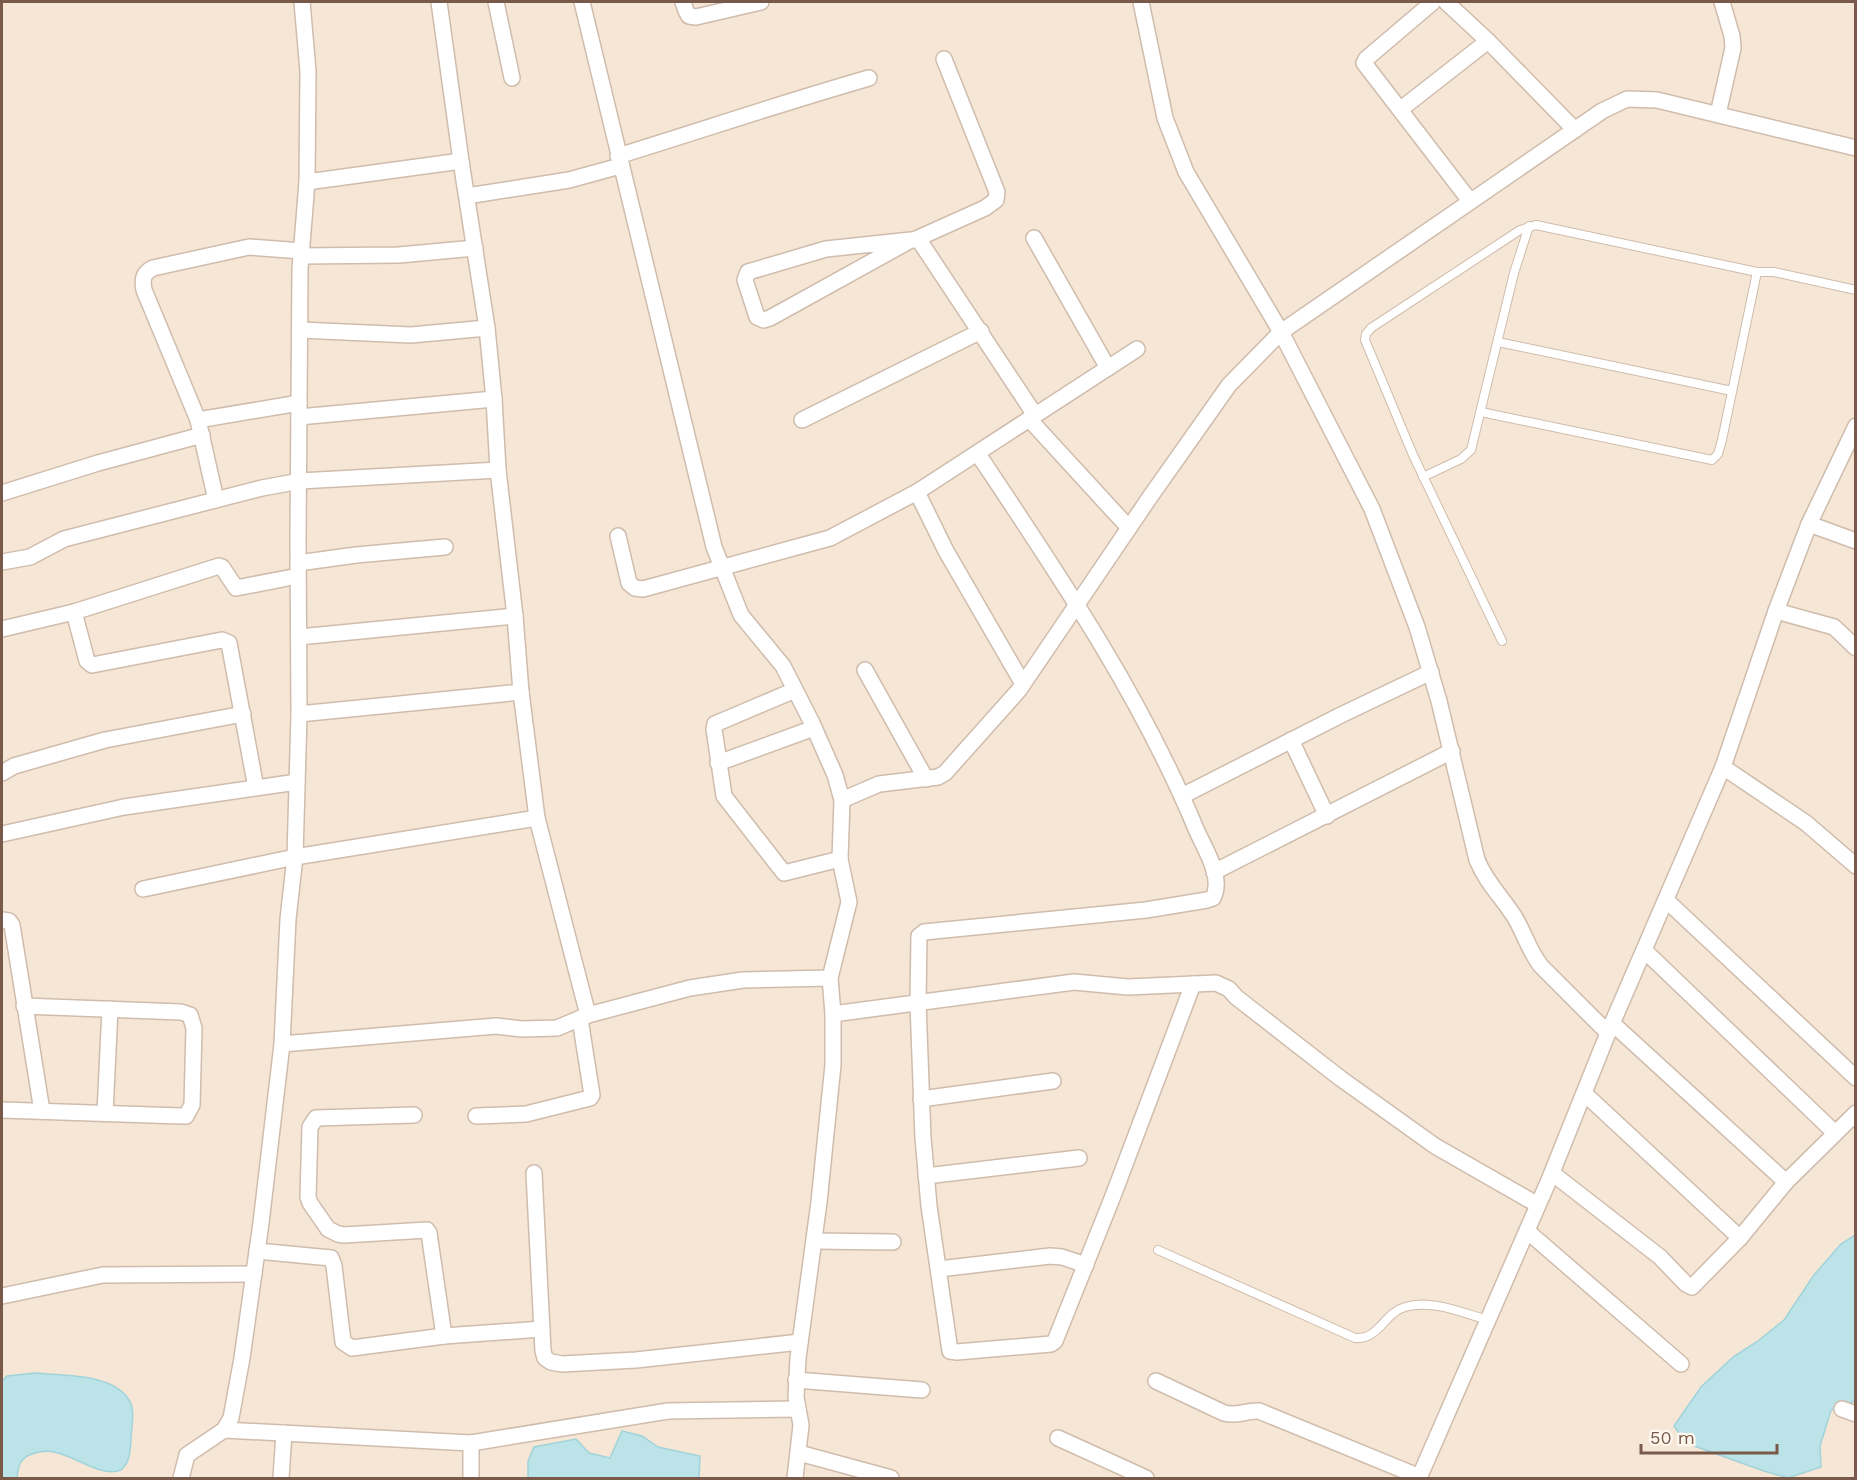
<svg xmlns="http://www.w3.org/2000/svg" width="1857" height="1480" viewBox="0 0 1857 1480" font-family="'Work Sans',sans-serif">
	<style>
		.residential { fill: #f5e6d6 }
		.water { fill: #bbe3e8; stroke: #a1d3da; stroke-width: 1.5 }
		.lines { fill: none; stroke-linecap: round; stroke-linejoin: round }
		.lane-casing { stroke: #d0bcac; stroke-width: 10 }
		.street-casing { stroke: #d0bcac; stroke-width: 18 }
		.lane { stroke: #fff; stroke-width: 8 }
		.street { stroke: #fff; stroke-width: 15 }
	</style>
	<rect width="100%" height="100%" fill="#fdf4e8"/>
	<rect class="residential" x="2" y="2" width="1853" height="1476"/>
	<g class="water">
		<path d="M1855 1235V1401L1831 1410 1820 1446 1821 1467 1788 1478 1764 1471 1686 1443 1674 1426 1701 1387 1733 1357 1758 1341 1784 1320 1814 1275 1841 1244Z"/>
		<path d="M35 1373C64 1376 112 1373 129 1400 136 1410 131 1428 131 1440 130 1452 130 1462 121 1470 94 1480 64 1441 32 1454 20 1458 18 1466 17 1478H2V1381L7 1376Z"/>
		<path d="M622 1431 642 1436 658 1447 700 1456 699 1478H528V1461L534 1447 576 1439 589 1453 610 1458Z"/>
	</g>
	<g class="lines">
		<defs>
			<g id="lane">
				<path d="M1498 342 1732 391"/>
				<path d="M1481 412 1712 460 1718 454 1722 440 1757 272"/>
				<path d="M1423 477 1461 459 1471 450 1514 273 1529 226"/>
				<path d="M1502 641 1413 455 1365 340 1366 334 1371 328 1520 230 1536 225 1757 272H1774L1856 290"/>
				<path d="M1158 1250 1355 1338C1379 1340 1384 1313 1405 1307 1431 1299 1463 1313 1488 1320"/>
			</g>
			<g id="street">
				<path d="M439 2 461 161 487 328 494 399 498 470 515 616 521 692 537 818 588 1015"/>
				<path d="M496 2 512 78"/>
				<path d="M582 2 714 547 741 615 783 666 812 723 835 775 842 800 840 859 849 902 830 978 833 1014V1065L819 1202 798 1358 796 1397 801 1425 795 1478"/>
				<path d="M683 2 686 11 689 16 696 17 761 2"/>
				<path d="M1141 2 1165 118 1186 172 1281 332 1372 509 1417 627 1439 701 1477 860C1486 882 1501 896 1514 916 1524 932 1529 951 1541 966L1608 1033"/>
				<path d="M1433 2 1366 59 1364 63 1470 201"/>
				<path d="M1446 2 1488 41 1575 130"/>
				<path d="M1401 109 1488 41"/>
				<path d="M1718 114 1733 48 1732 36 1722 2"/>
				<path d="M618 156C702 130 785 102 869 78"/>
				<path d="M307 182 461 161"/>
				<path d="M467 196 569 180 620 166"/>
				<path d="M1034 238 1108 368"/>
				<path d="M916 239 985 208 996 200 997 192 944 59"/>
				<path d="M911 240 826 249 748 272 745 280 757 317 764 320 770 318 911 240H919L1035 415"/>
				<path d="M301 256 399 255 475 248"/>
				<path d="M300 330 411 335 487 328"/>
				<path d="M299 417 494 399"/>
				<path d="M1029 419 1129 528"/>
				<path d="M198 420 299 403"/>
				<path d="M802 420 981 331"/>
				<path d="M978 454C1058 574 1140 694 1196 829 1204 848 1224 877 1213 898L1207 900 1146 910 924 932 919 936 918 1003 923 1138 929 1206 950 1351 957 1352 1051 1344 1055 1341 1113 1196 1193 984"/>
				<path d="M917 492 946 551 1023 684"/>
				<path d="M2 493 98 463 202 435"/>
				<path d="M216 500 198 420 144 290C142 279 143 273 153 268L249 247 302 251"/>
				<path d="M1809 524 1856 541"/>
				<path d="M618 536 629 583 635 588 643 589 830 538 917 492 1137 349"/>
				<path d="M2 562 30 557 64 539 262 488 300 481 498 470"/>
				<path d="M298 563 356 555 445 547"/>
				<path d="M1776 611 1834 627 1856 648"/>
				<path d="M74 612 87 661 92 665 222 640 229 643 256 788"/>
				<path d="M2 629 74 612 219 566 222 567 236 588 298 576"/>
				<path d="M299 637 515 616"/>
				<path d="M865 670 926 779"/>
				<path d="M795 690 715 724 714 729 724 796 784 873 840 859"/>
				<path d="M299 714 521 692"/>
				<path d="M1291 740 1327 816"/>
				<path d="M718 763 814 728"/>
				<path d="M1723 767 1806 823 1856 866"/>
				<path d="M2 773 14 766 105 740 243 714"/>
				<path d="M1182 796 1341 715 1431 672"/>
				<path d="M842 800 879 784 938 777 945 773 1019 690 1150 497 1229 385 1281 332 1602 111 1627 99 1657 100 1856 148"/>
				<path d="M2 834 124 807 297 782"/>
				<path d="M1214 872 1452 751"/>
				<path d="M143 889 295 857 537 818"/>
				<path d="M1666 900 1856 1078"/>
				<path d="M2 920 9 921 12 925 42 1111"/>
				<path d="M1645 951 1835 1133"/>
				<path d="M833 1014 1074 982 1128 987 1216 983 1229 989 1236 997 1340 1078 1435 1146 1538 1205"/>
				<path d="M1612 1023 1786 1182"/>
				<path d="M282 1044 496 1026 522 1029 557 1028 588 1015 690 988 743 980 830 978"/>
				<path d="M1585 1094 1740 1238"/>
				<path d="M921 1099 1053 1081"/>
				<path d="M2 1110 181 1116H186L192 1105 194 1028 190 1015 181 1012 24 1006"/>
				<path d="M105 1113 110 1009"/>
				<path d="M414 1115 316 1118 310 1127 308 1197 310 1203 328 1229 338 1234 344 1235 427 1230 429 1233 444 1336"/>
				<path d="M476 1116 526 1114 590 1098 592 1095 580 1019"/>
				<path d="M534 1173 543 1351 545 1358 551 1362 562 1364 636 1360 800 1342"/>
				<path d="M1552 1173 1660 1257 1686 1284 1692 1287 1740 1238 1786 1182 1856 1113"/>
				<path d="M926 1176 1079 1158"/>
				<path d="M1527 1231 1681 1364"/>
				<path d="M814 1241 893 1242"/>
				<path d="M257 1251 331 1258 334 1266 343 1342 352 1348 444 1336 542 1329"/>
				<path d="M939 1269 1050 1256 1062 1257 1086 1265"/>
				<path d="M2 1296 103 1275 254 1274"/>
				<path d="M796 1380 922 1390"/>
				<path d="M1156 1381 1224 1413C1239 1417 1245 1410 1259 1411L1420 1477"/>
				<path d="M1842 1409 1856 1414"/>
				<path d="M224 1430 471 1443 668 1411 798 1409"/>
				<path d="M1058 1438 1146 1478"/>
				<path d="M471 1443V1478"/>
				<path d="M799 1453 891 1478"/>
				<path d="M181 1478 187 1455 224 1430 231 1418 242 1358 261 1223 282 1044 288 919 295 857 299 714 298 538 300 269 307 182 308 71 302 2"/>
				<path d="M281 1478 284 1433"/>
				<path d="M1419 1478 1549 1180 1608 1033 1723 767 1776 611 1809 524 1856 426"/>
			</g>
		</defs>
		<use href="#lane" class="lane-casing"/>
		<use href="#street" class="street-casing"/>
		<use href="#lane" class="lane"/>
		<use href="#street" class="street"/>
	</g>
	<rect width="1857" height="1480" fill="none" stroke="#795a4a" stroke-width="6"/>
	<path d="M1641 1444v9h136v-9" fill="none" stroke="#795a4a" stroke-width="3"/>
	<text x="1650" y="1444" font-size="18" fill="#795a4a" stroke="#fff8ef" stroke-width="4.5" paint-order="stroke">50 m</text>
</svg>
